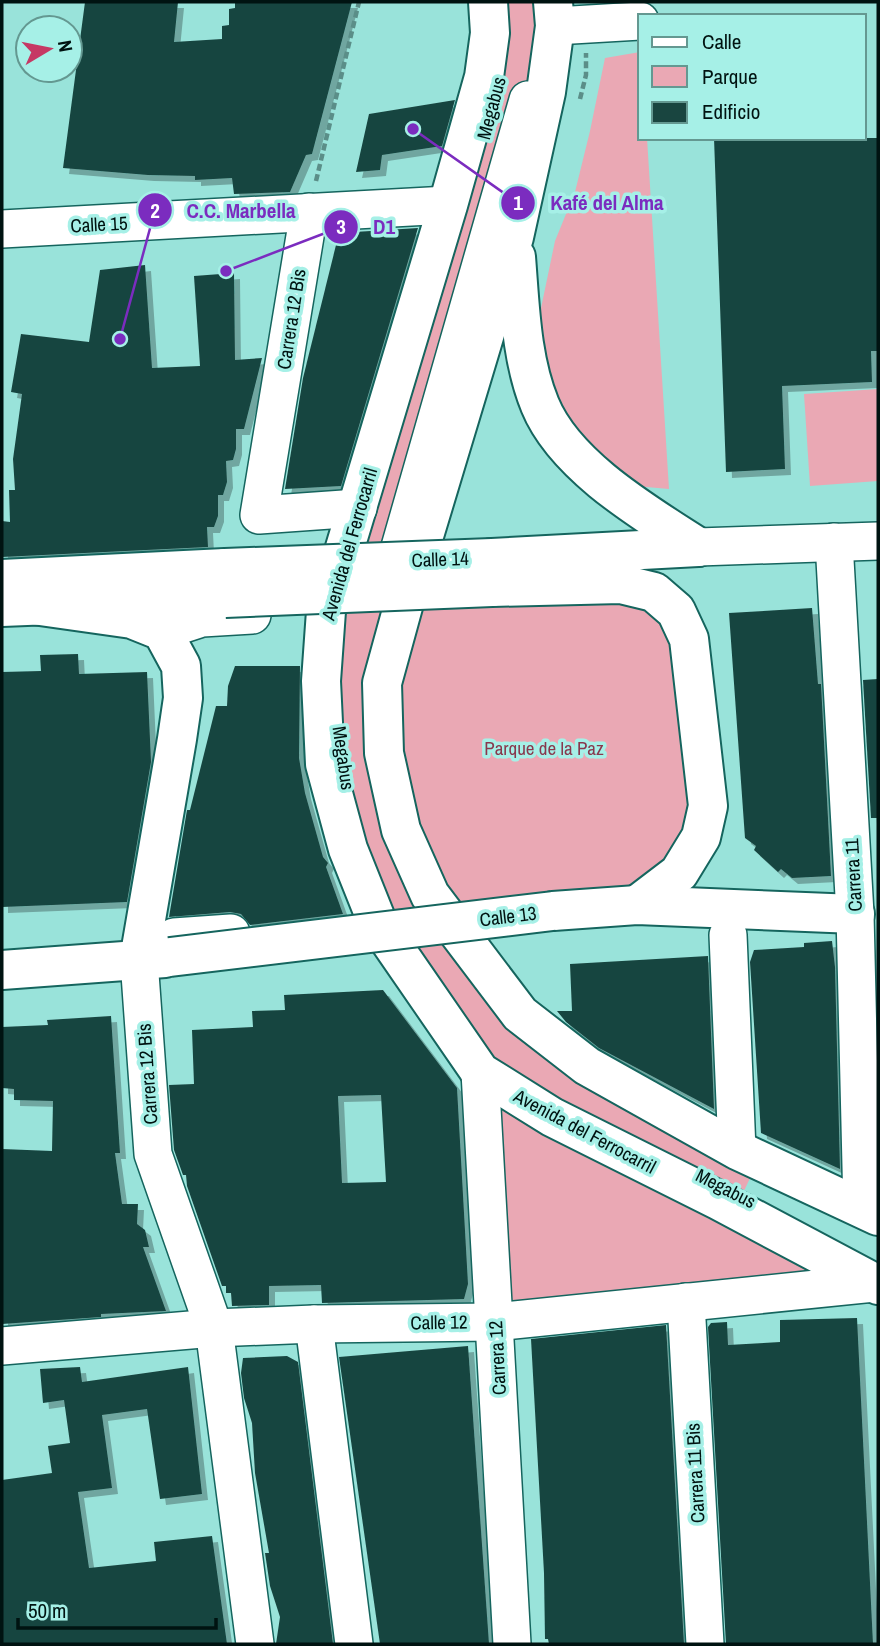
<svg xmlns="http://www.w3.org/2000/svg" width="880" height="1646" viewBox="0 0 880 1646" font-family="'Archivo Narrow',sans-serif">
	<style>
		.green { fill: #eaa8b4 }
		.building { fill: #194540; fill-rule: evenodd; filter: url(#shadow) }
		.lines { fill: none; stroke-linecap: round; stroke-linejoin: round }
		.minor-casing { stroke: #15655e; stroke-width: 40 }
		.major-casing { stroke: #15655e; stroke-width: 42 }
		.path { stroke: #5b8e88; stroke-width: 4.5; stroke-dasharray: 7 3.5; stroke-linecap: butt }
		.minor { stroke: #fff; stroke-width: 37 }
		.major { stroke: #fff; stroke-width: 38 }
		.major-bridge-casing { stroke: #15655e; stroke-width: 42; stroke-linecap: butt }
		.major-bridge { stroke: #fff; stroke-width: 38 }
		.labels { text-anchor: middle; stroke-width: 7; stroke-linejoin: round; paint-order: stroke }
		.street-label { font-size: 19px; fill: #001311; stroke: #a6f0e7 }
		.park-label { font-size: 19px; fill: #88384d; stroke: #a6f0e7 }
		.leader { fill: none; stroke: #7b2cbf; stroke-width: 2.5 }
		.callout-dot { fill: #7b2cbf; stroke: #a6f0e7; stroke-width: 2.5 }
		.mark-label { font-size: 21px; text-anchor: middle; font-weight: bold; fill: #fff }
		.callout-label { font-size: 21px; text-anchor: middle; font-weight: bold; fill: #7b2cbf; stroke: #a6f0e7; stroke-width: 7; stroke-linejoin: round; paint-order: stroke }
	</style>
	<defs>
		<filter id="shadow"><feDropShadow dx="6" dy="6" stdDeviation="0" flood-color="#0004"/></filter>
	</defs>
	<rect width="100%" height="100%" fill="#99e3da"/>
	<g class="green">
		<path d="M505 2H537L539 28 531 89 367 682 442 942 752 1174 742 1195 560 1104 490 1057 411 948 361 844 340 761 336 681 346 607Z"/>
		<path d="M640 52V138H647L669 489 635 486 564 427 537 342 540 313 555 241 575 192 590 131 605 58Z"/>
		<path d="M878 389V481L810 486 804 394Z"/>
		<path d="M621 584 676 611 708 806 637 905 452 926 384 753 407 592Z"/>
		<path d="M480 1072 874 1283 495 1322Z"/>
	</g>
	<g class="building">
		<path d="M85 2H178L174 42 222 39V26L229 25V9L235 8V2H352L312 154 306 155 290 192 234 194 232 178 195 180V176L148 175 63 168Z"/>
		<path d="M455 100 442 146 382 155 380 170 356 172 369 114Z"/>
		<path d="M714 138H878V351H871L872 382 782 386 785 469 726 472Z"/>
		<path d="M418 228 341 486 285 489 303 378 339 233Z"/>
		<path d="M145 265 152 368 200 366 194 276 234 273 235 360 262 358 244 429H236V449L233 460 226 461 227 482 223 495H218V516L214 527H207L208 547 2 557V521L10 522 9 490H15L13 459 22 394 11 392 21 334 89 342 100 270Z"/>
		<path d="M812 608 818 684H821L831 876 792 878 781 869 778 872 754 850 756 846 745 838 729 613Z"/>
		<path d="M78 654 79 674 147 672 151 762 127 902 2 907V672L41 671 40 655Z"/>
		<path d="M235 666H300L299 758 305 793 323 857 328 863 326 867 343 914 250 925 241 914 230 912 169 917 187 810H190L216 706H227L228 686Z"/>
		<path d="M878 679V818H871L863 680Z"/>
		<path d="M832 941 835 967 840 1169 761 1133 750 962 754 950 804 947V943Z"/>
		<path d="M708 956 714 1109 599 1048 566 1022 557 1011H572L570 964Z"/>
		<path d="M383 990 457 1088 468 1284 464 1299 322 1303 321 1285 269 1286V1305L232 1306 231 1293H226V1286H222L187 1186 186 1175H183L174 1150 169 1085 194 1084 192 1030 253 1027 252 1011 285 1010 284 995ZM381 1095 386 1182 342 1183 338 1096Z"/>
		<path d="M111 1016 120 1153H115L122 1204H138L137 1224 145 1230 149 1247H143L166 1311 101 1314V1317L2 1324V1149L52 1151 53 1101 14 1100V1089L2 1088V1027L48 1025 47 1020Z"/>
		<path d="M857 1318 873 1644H726L708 1327 711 1323 727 1322 728 1345 780 1342V1320Z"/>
		<path d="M666 1325 684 1644H549L548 1639H545L544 1573 531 1339Z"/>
		<path d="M468 1346 489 1644H380L339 1357Z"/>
		<path d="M287 1356 298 1362 333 1644H276L280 1617 270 1586 265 1553H269L255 1473 252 1423 244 1398 241 1373 243 1358Z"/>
		<path d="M80 1367 82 1382 188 1367 202 1494 160 1499 147 1409 102 1415 112 1488 78 1492 81 1513 89 1568 156 1561 154 1542 212 1536 227 1644H2V1480L52 1473 48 1446 70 1443 64 1400 43 1403 40 1369Z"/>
	</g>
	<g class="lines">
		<defs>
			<g id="minor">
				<path d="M555 26 640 21"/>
				<path d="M309 212 259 515 358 508"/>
				<path d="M2 229 448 205"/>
				<path d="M834 542 855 914 862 1208"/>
				<path d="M698 547 878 541"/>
				<path d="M388 589 528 100"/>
				<path d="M162 631 202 618 252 615"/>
				<path d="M231 933 174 937 139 960 153 1154 214 1328 255 1644"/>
				<path d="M728 935 737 1150"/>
				<path d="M480 1072 512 1644"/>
				<path d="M686 1302 705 1644"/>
				<path d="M314 1324 354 1644"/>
				<path d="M2 1346 214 1328 314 1324 495 1322 874 1283"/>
			</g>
			<g id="major">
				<path d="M488 2 490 33 484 77 448 205 326 611 321 681 325 764 348 849 378 924 480 1072 552 1117 718 1200 878 1285"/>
				<path d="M553 2 555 26 546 92 514 237 407 592 382 683 384 753 401 830 430 895 520 1014 587 1066 737 1150 878 1216"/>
				<path d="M516 257C520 306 521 359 540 405 565 466 645 513 698 547"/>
				<path d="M492 558 698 547"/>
				<path d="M2 579 225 568"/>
				<path d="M492 587 621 584 654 592 676 611 689 639 708 806 701 837 679 873 637 905"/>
				<path d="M33 605 132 619 162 631 181 666 183 698 177 739 139 960"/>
				<path d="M2 607 225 598"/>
				<path d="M553 911 637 905 855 914"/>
				<path d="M2 970 165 958"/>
			</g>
		</defs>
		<use href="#minor" class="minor-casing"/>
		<use href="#major" class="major-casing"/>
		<g class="path">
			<path d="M580 99 586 75V53"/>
			<path d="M316 181 359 2"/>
		</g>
		<use href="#minor" class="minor"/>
		<use href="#major" class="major"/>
		<defs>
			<g id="major-bridge">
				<path d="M225 568 492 558"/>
				<path d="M225 598 492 587"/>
				<path d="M170 957 553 911"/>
			</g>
		</defs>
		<use href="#major-bridge" class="major-bridge-casing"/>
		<use href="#major-bridge" class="major-bridge"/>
	</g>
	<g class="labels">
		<g class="street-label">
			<text transform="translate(491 108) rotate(-75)" y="7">Megabus</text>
			<text transform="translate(99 224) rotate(-3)" y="7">Calle 15</text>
			<text transform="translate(291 319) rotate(-81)" y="7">Carrera 12 Bis</text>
			<text transform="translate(349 544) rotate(-74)" y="7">Avenida del Ferrocarril</text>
			<text transform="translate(440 559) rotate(-2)" y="7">Calle 14</text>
			<text transform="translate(344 758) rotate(82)" y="7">Megabus</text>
			<text transform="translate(853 875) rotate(-93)" y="7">Carrera 11</text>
			<text transform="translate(508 916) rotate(-7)" y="7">Calle 13</text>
			<text transform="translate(147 1074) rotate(-94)" y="7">Carrera 12 Bis</text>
			<text transform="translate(585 1131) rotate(28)" y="7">Avenida del Ferrocarril</text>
			<text transform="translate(726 1188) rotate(27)" y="7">Megabus</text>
			<text transform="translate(439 1322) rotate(-1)" y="7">Calle 12</text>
			<text transform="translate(497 1358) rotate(-93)" y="7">Carrera 12</text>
			<text transform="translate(695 1473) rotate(-93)" y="7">Carrera 11 Bis</text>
		</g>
		<g class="park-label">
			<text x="544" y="755">Parque de la Paz</text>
		</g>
	</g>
	<path class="leader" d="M413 129L518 203M120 339L155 210M226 271L341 227"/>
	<g class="callout-dot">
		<circle cx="413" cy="129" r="7"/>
		<circle cx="120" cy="339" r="7"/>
		<circle cx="226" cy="271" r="7"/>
		<circle cx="518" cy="203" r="18"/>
		<circle cx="155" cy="210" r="18"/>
		<circle cx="341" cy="227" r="18"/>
	</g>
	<g class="mark-label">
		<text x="518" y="210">1</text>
		<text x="155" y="218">2</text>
		<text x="341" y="234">3</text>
	</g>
	<g class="callout-label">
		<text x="607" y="210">Kafé del Alma</text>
		<text x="241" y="218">C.C. Marbella</text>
		<text x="384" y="234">D1</text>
	</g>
	<rect width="880" height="1646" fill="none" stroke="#001311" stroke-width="7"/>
	<rect x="638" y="14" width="228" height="126" fill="#a6f0e7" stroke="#649891" stroke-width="2"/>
	<rect x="652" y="37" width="35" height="10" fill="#ffffff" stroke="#649891" stroke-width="2"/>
	<text x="702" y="49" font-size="21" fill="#001311">Calle</text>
	<rect x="652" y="66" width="35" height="21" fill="#eaa8b4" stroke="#649891" stroke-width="2"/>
	<text x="702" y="84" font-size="21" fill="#001311">Parque</text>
	<rect x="652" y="102" width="35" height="21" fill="#194540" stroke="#649891" stroke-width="2"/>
	<text x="702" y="119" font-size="21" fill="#001311">Edificio</text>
	<g transform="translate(49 49) rotate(80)"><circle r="33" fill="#a6f0e7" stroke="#649891" stroke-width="2"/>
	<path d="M0-5L12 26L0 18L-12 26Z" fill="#c63864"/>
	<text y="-10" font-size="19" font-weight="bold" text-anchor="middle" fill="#001311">N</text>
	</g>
	<path d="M18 1618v10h198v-10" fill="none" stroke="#001311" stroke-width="3.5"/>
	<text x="28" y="1618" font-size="21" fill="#001311" stroke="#a6f0e7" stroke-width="5" paint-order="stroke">50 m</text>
</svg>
